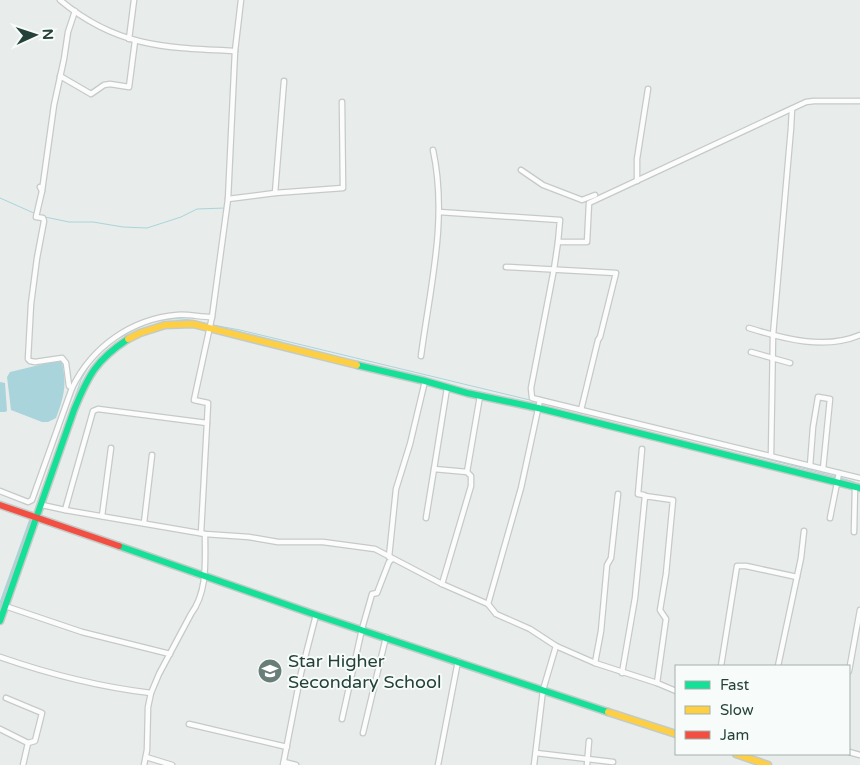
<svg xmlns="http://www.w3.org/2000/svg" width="860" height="765" viewBox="0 0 860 765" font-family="'Varela Round',sans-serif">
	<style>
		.water { fill: #a9d4db }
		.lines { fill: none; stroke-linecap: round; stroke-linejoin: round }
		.stream { stroke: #a9d4db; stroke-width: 1 }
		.canal { stroke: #a9d4db; stroke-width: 5.5 }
		.street-casing { stroke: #c5cac8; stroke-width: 7 }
		.fast-casing { stroke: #c3cbc8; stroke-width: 9 }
		.slow-casing { stroke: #c3cbc8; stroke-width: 9 }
		.jam-casing { stroke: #c3cbc8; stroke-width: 9 }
		.street { stroke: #fcfcfc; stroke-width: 4.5 }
		.fast { stroke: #16e098; stroke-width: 6 }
		.slow { stroke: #ffcf43; stroke-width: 6 }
		.jam { stroke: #f24e42; stroke-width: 6 }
		.labels { text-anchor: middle; stroke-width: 4; stroke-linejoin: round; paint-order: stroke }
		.poi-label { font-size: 18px; fill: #24423a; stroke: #f7fbf9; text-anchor: start }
	</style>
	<rect width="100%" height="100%" fill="#e8edeb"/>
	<g class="water">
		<path d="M56 361 62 362C67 386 64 396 56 418L48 422H42L11 410 7 377 10 372Z"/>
		<path d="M0 382 5 383 7 411 5 412H0Z"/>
	</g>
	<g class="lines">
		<g class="stream">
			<path d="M0 198 36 214"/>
			<path d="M45 217 69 222H93L123 227 147 228 181 217 197 209 225 208"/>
			<path d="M227 225 229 208"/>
			<path d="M214 319 213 325 240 330 592 415"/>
			<path d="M114 341C134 329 156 317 180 319 189 319 199 322 208 324"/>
			<path d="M102 351 109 345"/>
			<path d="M693 440 837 477"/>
			<path d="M841 478 854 482"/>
			<path d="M34 513 81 380 91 362"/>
		</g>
		<path class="canal" d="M0 609 32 520"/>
		<defs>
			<g id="street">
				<path d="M60 0C116 47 166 48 235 51"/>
				<path d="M129 39 134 0"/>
				<path d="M60 76 91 94 104 85 110 84 129 87 135 41"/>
				<path d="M860 101H814L806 102 589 203 587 242H558L554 269 531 388 532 398 540 400 860 478"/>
				<path d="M521 170 543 185 582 200 595 195"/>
				<path d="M637 181V159L648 89"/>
				<path d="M40 187 42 191 36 217 43 218 44 221 37 258 31 304 28 359 30 361 35 362 62 358 66 363 69 386 72 388"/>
				<path d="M42 191 54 105 64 59 68 32 75 11"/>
				<path d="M275 193 284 81"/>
				<path d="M228 199 275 193 343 188 342 102"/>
				<path d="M439 212 560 220 558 242"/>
				<path d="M506 267 616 273 600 337 598 340 581 410"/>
				<path d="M749 328C784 339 825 350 860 335"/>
				<path d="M751 352 790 363"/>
				<path d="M421 356C430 287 448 219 433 150"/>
				<path d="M207 423 208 403 194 400 212 317 228 199 235 51 241 0"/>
				<path d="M642 449 638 494 644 495"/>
				<path d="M771 456 773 335 791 128 792 109"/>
				<path d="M810 466 813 427 818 397 830 399 823 469"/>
				<path d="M434 469 447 388"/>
				<path d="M467 472 480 396"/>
				<path d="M0 491 28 502 32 500 72 388C92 347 131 319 177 315 189 314 200 317 212 317"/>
				<path d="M42 505 65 510 205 534 249 537 278 542H323L375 549 442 584 488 604 496 614 530 629 556 646 543 690 534 765"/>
				<path d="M65 510 93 411 98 409 207 423 201 533"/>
				<path d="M102 516 111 448"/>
				<path d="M426 518 434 469 467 472 471 476V486L442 584"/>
				<path d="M830 518 839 473"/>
				<path d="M144 523 152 455"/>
				<path d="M854 532 855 487"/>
				<path d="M389 557 396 489 410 444 425 381"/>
				<path d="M488 604 521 488 540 400"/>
				<path d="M5 606 82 632 170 654"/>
				<path d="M556 646 595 663 657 683 676 691"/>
				<path d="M0 657C49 674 100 687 151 693"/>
				<path d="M595 663 601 631 607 565 611 558 618 494"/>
				<path d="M721 666 737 566H746L797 577"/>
				<path d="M778 666 801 558 804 531"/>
				<path d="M849 671 860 610"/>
				<path d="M622 673 635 598 645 496 673 500 666 574 660 610 666 619 657 683"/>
				<path d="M6 698 42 713 35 741 28 743"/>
				<path d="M342 719 362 629 372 594 377 593 389 562 392 559"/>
				<path d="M189 724 287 747"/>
				<path d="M0 729 28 743 23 765"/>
				<path d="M363 733 386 637"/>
				<path d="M849 752 860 755"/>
				<path d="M536 753 613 762"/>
				<path d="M146 757 172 765"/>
				<path d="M284 762 296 765"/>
				<path d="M144 765 147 750 148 707 151 693 159 674 191 614C208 591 205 561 205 534"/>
				<path d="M283 765 301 673 316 615"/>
				<path d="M438 765 458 661"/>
				<path d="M587 765 589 741"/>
			</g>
			<g id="fast">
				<path d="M357 365 425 381 467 393 538 408 860 488"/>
				<path d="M119 546 316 615 608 712"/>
				<path d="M0 621 74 410C88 376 96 360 128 339"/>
			</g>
			<g id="slow">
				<path d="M128 339 140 333 165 325 193 324 357 365"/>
				<path d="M608 712 676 734"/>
				<path d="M736 754 768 765"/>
			</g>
			<path id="jam" d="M0 505 119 546"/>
		</defs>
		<use href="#street" class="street-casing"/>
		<use href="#fast" class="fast-casing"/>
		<use href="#slow" class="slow-casing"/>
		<use href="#jam" class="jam-casing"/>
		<use href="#street" class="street"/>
		<use href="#fast" class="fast"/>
		<use href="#slow" class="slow"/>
		<use href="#jam" class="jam"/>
	</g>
	<defs>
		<symbol id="school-disc" viewBox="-11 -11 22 22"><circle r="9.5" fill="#697e78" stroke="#f7fbf9"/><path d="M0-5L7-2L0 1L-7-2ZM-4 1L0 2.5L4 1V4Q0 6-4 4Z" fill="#fff"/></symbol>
	</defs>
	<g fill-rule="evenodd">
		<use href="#school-disc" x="256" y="657" width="28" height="28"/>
	</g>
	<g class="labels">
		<g class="poi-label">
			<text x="288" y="667">Star Higher<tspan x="288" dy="21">Secondary School</tspan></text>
		</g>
	</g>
	<rect x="675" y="665" width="175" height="90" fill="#f7fbf9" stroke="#a3b1ad"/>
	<rect x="685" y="681" width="25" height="8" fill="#16e098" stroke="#a3b1ad"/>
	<text x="720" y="690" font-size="15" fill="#24423a">Fast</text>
	<rect x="685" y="706" width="25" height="8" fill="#ffcf43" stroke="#a3b1ad"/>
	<text x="720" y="715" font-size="15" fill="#24423a">Slow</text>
	<rect x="685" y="731" width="25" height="8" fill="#f24e42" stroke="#a3b1ad"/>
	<text x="720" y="740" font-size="15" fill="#24423a">Jam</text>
	<g transform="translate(35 35) rotate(87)" stroke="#f7fbf9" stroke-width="4" paint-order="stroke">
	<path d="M0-4L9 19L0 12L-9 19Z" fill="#24423a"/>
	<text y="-8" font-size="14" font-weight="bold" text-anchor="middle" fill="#24423a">N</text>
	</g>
</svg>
